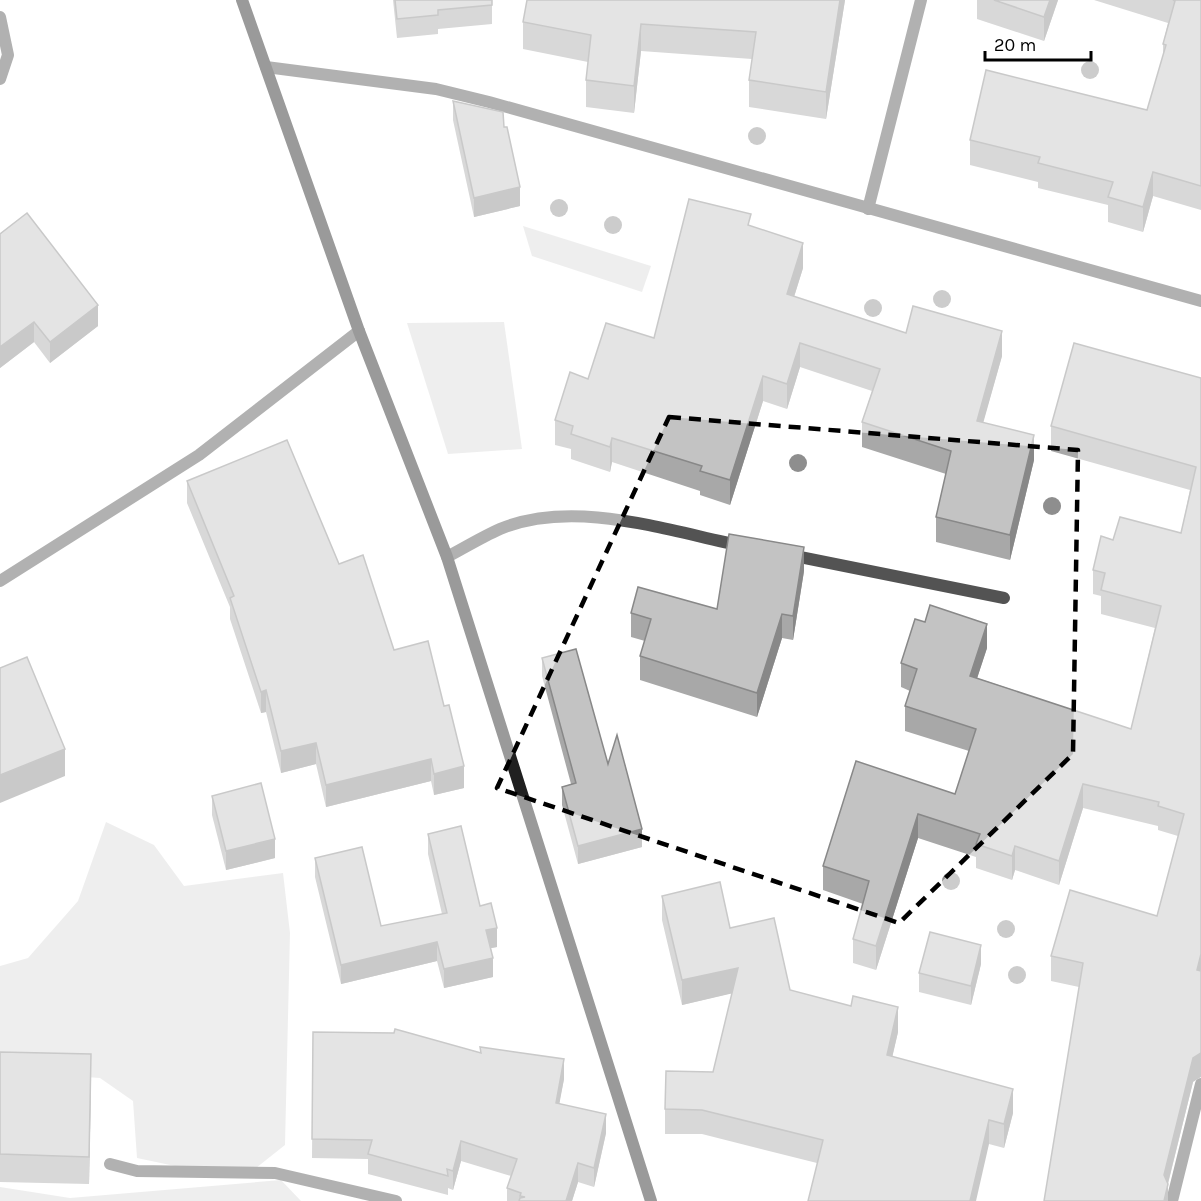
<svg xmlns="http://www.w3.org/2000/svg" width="1201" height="1201" viewBox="0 0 1201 1201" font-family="Karla,sans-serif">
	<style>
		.green { fill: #dadada }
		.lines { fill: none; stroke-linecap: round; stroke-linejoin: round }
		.street { stroke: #535353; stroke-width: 12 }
		.secondary { stroke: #202020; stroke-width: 12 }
		.tree { fill: #8e8e8e }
		.wall { fill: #a8a8a8 }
		.shaded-wall { fill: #888 }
		.building { fill: #c3c3c3; stroke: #888; stroke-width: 1.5 }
		.marked { fill: none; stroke: #000; stroke-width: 4.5; stroke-dasharray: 12 8; stroke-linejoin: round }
	</style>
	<rect width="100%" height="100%" fill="#fff"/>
	<g class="green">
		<path d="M523 226 651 266 642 292 532 256Z"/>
		<path d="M504 322 522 449 448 454 407 323Z"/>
		<path d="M106 822 154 845 184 886 283 873 290 933 285 1145 256 1168 175 1166 137 1158 133 1101 100 1078 0 1071V966L28 958 78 901Z"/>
		<path d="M281 1180 301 1201H0V1187L70 1198Z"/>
	</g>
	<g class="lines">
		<g class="street">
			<path d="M0 17 8 55 0 79"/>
			<path d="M266 67 436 89 489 102 1201 301"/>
			<path d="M868 209 921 0"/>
			<path d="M790 555 1004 598"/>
			<path d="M447 557C464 548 482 537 500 529 574 498 668 531 743 546"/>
			<path d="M0 581 199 455 359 331"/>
			<path d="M110 1164 137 1171 275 1173 396 1201"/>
			<path d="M1172 1201 1201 1084"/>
		</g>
		<path class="secondary" d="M242 0 359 331 447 557 651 1201"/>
	</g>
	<g class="tree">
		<circle cx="1090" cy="70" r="9"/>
		<circle cx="757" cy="136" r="9"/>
		<circle cx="559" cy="208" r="9"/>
		<circle cx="613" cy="225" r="9"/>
		<circle cx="942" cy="299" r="9"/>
		<circle cx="873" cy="308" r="9"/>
		<circle cx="798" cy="463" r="9"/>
		<circle cx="1052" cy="506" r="9"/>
		<circle cx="951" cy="881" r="9"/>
		<circle cx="1006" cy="929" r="9"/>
		<circle cx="1017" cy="975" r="9"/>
	</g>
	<g class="wall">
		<path d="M393 0H492V24L438 29V34L397 38Z"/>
		<path d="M845 0 826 119 749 107V80L752 59 641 51 634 113 586 107V80L588 62 523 49V22Z"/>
		<path d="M977 0H1058L1044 41 977 19Z"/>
		<path d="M1094 0H1201V210L1153 196 1143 232 1108 222V205L1038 188V182L970 165V140L1147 110 1163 56V44L1168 23Z"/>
		<path d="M453 101 504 127 520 206 474 217 453 120Z"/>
		<path d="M751 226 803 268 794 297 906 333 1002 356 983 422 1034 460 1010 560 936 542V517L946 474 862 447V422L872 391 800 367 787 409 763 401 730 505 700 495V491L612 462 610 472 571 459V449L555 445V420L588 379 654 338Z"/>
		<path d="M0 234 98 326 50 363 34 342 0 368Z"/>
		<path d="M1201 378 1193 1082 1168 1184V1201L1079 987 1051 981V956L1157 916 1178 836 1158 830V826L1083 808 1059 885 1015 870 1012 880 976 868V857L918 838 876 970 853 963V939L863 904 823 890V866L955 794 969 751 905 731V706L910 691 901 687V663L987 648 977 678 1131 729 1155 628 1101 614V596L1093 594V570L1113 540 1181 533 1190 490 1051 451V426Z"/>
		<path d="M187 481 394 650 464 788 434 795 431 781 326 807 316 764 281 773 266 712 261 713 230 619V607L187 503Z"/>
		<path d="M804 571 793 640 782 638 757 717 640 680V656L645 641 631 637V613L717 609Z"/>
		<path d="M542 658 608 764 642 847 578 864 562 805V787L571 784 542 676Z"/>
		<path d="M212 796 275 858 226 870 212 815Z"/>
		<path d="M428 834 480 906 497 947 491 948 493 977 444 988 437 961 341 984 315 877V858L381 926 442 914 428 854Z"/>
		<path d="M662 896 730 928 790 990 898 1032 892 1057 1013 1113 1004 1148 989 1144 817 1163 702 1134H665V1109L713 1072 732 993 682 1005 662 920Z"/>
		<path d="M981 964 971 1005 919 992V973Z"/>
		<path d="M313 1032 480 1053V1047L564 1079 559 1103 606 1133 594 1187 578 1182 572 1201H507V1188L511 1176 461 1161 453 1190 448 1188V1195L368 1174V1159L312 1158Z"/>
		<path d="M0 1052 91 1082 89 1184 0 1182Z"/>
	</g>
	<g class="shaded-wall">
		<path d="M840 0H845L826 119V92Z"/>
		<path d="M1050 0H1058L1044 41V17Z"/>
		<path d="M641 24V51L634 113V86Z"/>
		<path d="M1153 172V196L1143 232V207Z"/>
		<path d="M520 187V206L474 217V198Z"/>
		<path d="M803 243V268L787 319V294Z"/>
		<path d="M98 305V326L50 363V342Z"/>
		<path d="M34 322V342L0 368V347Z"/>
		<path d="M1002 331V356L977 445V421Z"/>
		<path d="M800 343V367L787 409V384Z"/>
		<path d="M763 376V401L730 505V480Z"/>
		<path d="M1034 435V460L1010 560V535Z"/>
		<path d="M612 438V462L610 472V447Z"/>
		<path d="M804 547V571L793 640V616Z"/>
		<path d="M782 614V638L757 717V693Z"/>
		<path d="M987 624V648L970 700V676Z"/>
		<path d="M266 690V712L261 713V692Z"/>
		<path d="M316 743V764L281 773V751Z"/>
		<path d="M65 749V776L0 803V775Z"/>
		<path d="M431 759V781L326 807V785Z"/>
		<path d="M464 766V788L434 795V774Z"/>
		<path d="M1083 784V808L1059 885V861Z"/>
		<path d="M918 814V838L876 970V946Z"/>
		<path d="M642 829V847L578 864V846Z"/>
		<path d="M275 839V858L226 870V851Z"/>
		<path d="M1015 846V870L1012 880V856Z"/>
		<path d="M497 928V947L486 949V930Z"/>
		<path d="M437 942V961L341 984V965Z"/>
		<path d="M981 945V964L971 1005V986Z"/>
		<path d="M1201 954V978L1197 970Z"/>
		<path d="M493 958V977L444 988V969Z"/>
		<path d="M738 968V992L682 1005V980Z"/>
		<path d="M898 1007V1032L887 1080V1055Z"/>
		<path d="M1201 1053V1077L1193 1082 1164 1199V1175L1193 1058Z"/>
		<path d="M91 1054V1082L89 1184V1157Z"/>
		<path d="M564 1059V1079L556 1122V1103Z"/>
		<path d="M1013 1089V1113L1004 1148V1124Z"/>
		<path d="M606 1114V1133L594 1187V1168Z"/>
		<path d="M989 1120V1144L976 1201H970Z"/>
		<path d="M461 1141V1161L453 1190V1171Z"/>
		<path d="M578 1163V1182L572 1201H566Z"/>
		<path d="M1168 1184V1201H1164Z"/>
	</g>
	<g class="building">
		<path d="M395 0H492V5L438 10V15L397 19Z"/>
		<path d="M527 0H840L826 92 749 80 756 32 641 24 634 86 586 80 591 35 523 22Z"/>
		<path d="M994 0H1050L1044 17Z"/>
		<path d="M1173 0H1201V186L1153 172 1143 207 1108 197 1113 182 1038 163 1040 157 970 140 986 70 1147 110 1166 45 1163 44 1175 1Z"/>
		<path d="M453 101 503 112 504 127H507L520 187 474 198Z"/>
		<path d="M689 199 751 214 748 225 803 243 787 294 906 333 913 306 1002 331 977 421 1034 435 1010 535 936 517 951 451 862 422 880 369 800 343 787 384 763 376 730 480 700 471 702 466 612 438 610 447 571 434 573 426 555 420 570 372 588 379 606 323 654 338Z"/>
		<path d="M27 213 98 305 50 342 34 322 0 347V234Z"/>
		<path d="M1074 343 1201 378V954L1197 970 1201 971V1053L1193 1058 1164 1175 1168 1184 1164 1201H1044L1083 963 1051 956 1070 890 1157 916 1184 814 1158 806 1159 802 1083 784 1059 861 1015 846 1012 856 976 844 980 834 918 814 876 946 853 939 869 881 823 866 856 761 955 794 976 729 905 706 917 669 901 663 915 619 925 622 930 605 987 624 970 676 1131 729 1161 606 1101 590 1105 573 1093 570 1101 536 1113 540 1120 517 1181 533 1196 467 1051 426Z"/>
		<path d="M287 440 339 564 363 555 394 650 428 641 444 706 449 705 464 766 434 774 431 759 326 785 316 743 281 751 266 690 261 692 230 598 234 596 187 481Z"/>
		<path d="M729 534 804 547 793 616 782 614 757 693 640 656 651 619 631 613 638 587 717 609Z"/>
		<path d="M576 649 608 764 617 735 642 829 578 846 562 787 576 783 542 658Z"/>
		<path d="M27 657 65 749 0 775V668Z"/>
		<path d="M261 783 275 839 226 851 212 796Z"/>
		<path d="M461 826 480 906 491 903 497 928 486 930 493 958 444 969 437 942 341 965 315 858 362 847 381 926 447 913 428 834Z"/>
		<path d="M720 882 730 928 774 918 790 990 851 1006 853 996 898 1007 887 1055 1013 1089 1004 1124 989 1120 970 1201H808L823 1140 702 1110 665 1109 666 1071 713 1072 738 968 682 980 662 896Z"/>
		<path d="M930 932 981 945 971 986 919 973Z"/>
		<path d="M395 1029 481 1053 480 1047 564 1059 556 1103 606 1114 594 1168 578 1163 566 1201H519L520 1198 525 1197 520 1196 521 1193 507 1188 517 1159 461 1141 453 1171 447 1169 448 1176 368 1154 372 1140 312 1139 313 1032 394 1033Z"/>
		<path d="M0 1052 91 1054 89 1157 0 1154Z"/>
	</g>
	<path d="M0 0H1201V1201H0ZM669 417 1078 450 1073 754 899 923 497 788Z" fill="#fff" fill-opacity=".55" fill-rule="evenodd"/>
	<path class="marked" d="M669 417 1078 450 1073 754 899 923 497 788Z"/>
	<path d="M985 51v9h106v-9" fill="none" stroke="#000000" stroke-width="3"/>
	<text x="994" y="51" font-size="18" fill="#000000" stroke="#ffffff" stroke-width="4.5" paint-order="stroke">20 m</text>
</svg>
